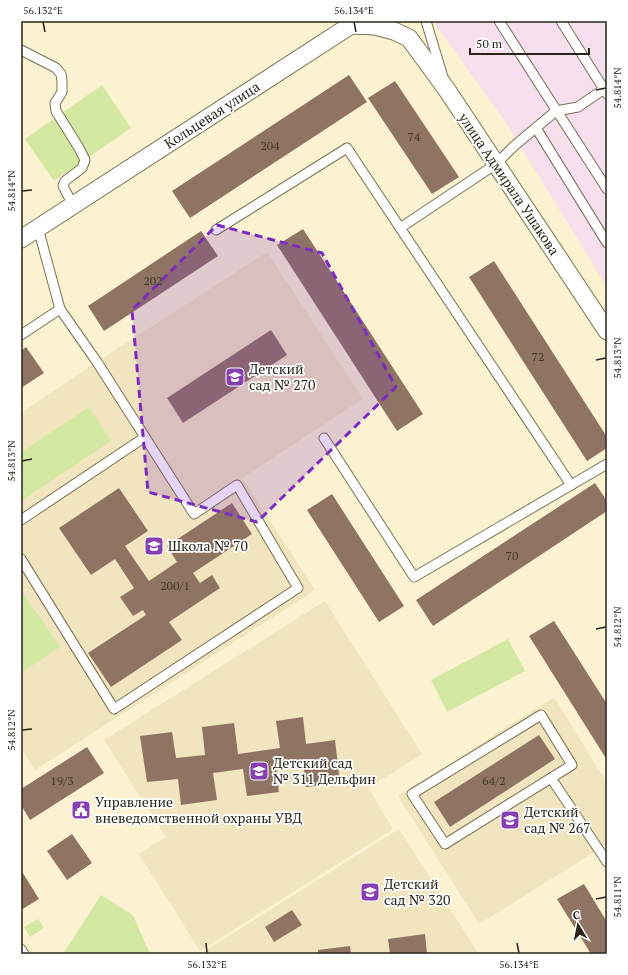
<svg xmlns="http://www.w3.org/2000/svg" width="628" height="975" viewBox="0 0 628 975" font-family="'PT Serif',serif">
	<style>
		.industrial { fill: #f7e0ed }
		.built { fill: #f0e5bf }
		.green { fill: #d3e9a2 }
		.building { fill: #8f7463 }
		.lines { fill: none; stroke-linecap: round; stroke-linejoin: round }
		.lane-casing { stroke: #7a7256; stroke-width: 11 }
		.street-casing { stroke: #7a7256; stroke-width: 19 }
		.lane { stroke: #fff; stroke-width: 9 }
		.street { stroke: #fff; stroke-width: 17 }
		.marked { fill: #7b2cbf; fill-opacity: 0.2; stroke: #7b2cbf; stroke-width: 3; stroke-dasharray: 8 5; stroke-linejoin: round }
		.ticks { fill: none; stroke: #282419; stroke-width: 1.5 }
		.labels { text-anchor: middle; stroke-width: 3.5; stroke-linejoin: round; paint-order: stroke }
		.number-label { font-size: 12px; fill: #42382c }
		.street-label { font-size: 14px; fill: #282419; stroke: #fff }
		.poi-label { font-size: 14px; fill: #282419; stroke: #fff; text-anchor: start }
		.neatline { fill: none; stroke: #282419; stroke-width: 1.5 }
		.ticks-label { font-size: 10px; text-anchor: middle; fill: #282419 }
	</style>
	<rect width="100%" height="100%" fill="#fbf2d2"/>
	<path class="industrial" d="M433 21H607V287L506 123Z"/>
	<g class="built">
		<path d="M267 252 363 399 242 478 315 590 35 770 21 748V413L97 362Z"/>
		<path d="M325 601 422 754 368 788 393 829 200 951 139 854 166 837 104 740Z"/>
		<path d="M554 697 607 783V844L479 924 398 796Z"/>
		<path d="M399 829 479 954H200Z"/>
	</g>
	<g class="green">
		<path d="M102 85 131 128 54 181 25 139Z"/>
		<path d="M89 407 111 441 21 501V452Z"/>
		<path d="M21 590 60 647 21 673Z"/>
		<path d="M508 639 525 671 447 712 431 680Z"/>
		<path d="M101 895 133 915 150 954H63Z"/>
		<path d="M38 919 44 928 30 937 24 927Z"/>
	</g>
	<g class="building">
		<path d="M349 75 367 102 190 218 172 191Z"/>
		<path d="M395 81 459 177 432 194 368 98Z"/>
		<path d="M303 229 423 414 397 431 277 245Z"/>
		<path d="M201 231 218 256 104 331 88 306Z"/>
		<path d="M494 261 607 437V448L587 461 469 277Z"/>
		<path d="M271 330 287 355 183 423 167 398Z"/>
		<path d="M26 347 44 373 21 388V351Z"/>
		<path d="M595 483 607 501V511L433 626 416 600Z"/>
		<path d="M119 488 148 531 125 546 149 581 177 562 167 546 232 503 252 534 193 573 200 583 212 575 220 588 169 622 182 640 111 687 88 653 146 615 143 610 133 616 120 597 134 588 115 559 91 575 59 528Z"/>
		<path d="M332 494 404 606 379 622 307 510Z"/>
		<path d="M554 621 607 704V760L529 636Z"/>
		<path d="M303 717 306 744 335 740 340 783 306 787 303 763 276 766 279 792 247 796 243 769 213 773 217 800 181 805 178 779 147 782 140 736 172 732 176 758 205 755 202 727 234 723 238 754 280 748 276 721Z"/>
		<path d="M539 735 555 759 450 827 434 802Z"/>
		<path d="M87 747 104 773 30 820 21 805V789Z"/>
		<path d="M72 834 92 863 67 880 47 851Z"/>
		<path d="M21 870 39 899 21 910Z"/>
		<path d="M584 884 607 922V954H591L557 899Z"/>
		<path d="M292 910 302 925 274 942 265 927Z"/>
		<path d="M425 934 427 954H390L388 939Z"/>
		<path d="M350 946 351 954H318V950Z"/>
	</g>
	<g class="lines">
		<defs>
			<g id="lane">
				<path d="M426 21 443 77"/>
				<path d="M499 21 607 189"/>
				<path d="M561 21 607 94"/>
				<path d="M21 50 56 68 61 74 62 81V92L55 103 56 111 79 148 85 160 82 168 65 181 63 186 73 205"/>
				<path d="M536 128 607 243"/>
				<path d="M400 228 496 164 514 146 556 111 578 107 604 89"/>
				<path d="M216 230 347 148 571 485"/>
				<path d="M21 335 60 309 38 228"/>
				<path d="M324 438 414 577 607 464"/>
				<path d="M21 520 145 437"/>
				<path d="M21 559 114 709 298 588 237 485 194 514 97 362 60 309"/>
				<path d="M541 715 572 765 445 844 412 794Z"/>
				<path d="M551 778 607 862"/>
				<path d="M21 949 24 954"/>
			</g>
			<path id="street" d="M21 239 351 25 375 26 394 31 409 38 447 90 607 331"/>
		</defs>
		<use href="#lane" class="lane-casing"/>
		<use href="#street" class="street-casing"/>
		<use href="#lane" class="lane"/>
		<use href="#street" class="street"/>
	</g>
	<path class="marked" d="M217 225 322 253 396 387 257 522 148 492 132 310Z"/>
	<path class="ticks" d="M43 22 45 32M354 22 356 32M596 90 606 88M22 191 32 190M596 360 606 358M22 461 32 459M596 629 606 627M22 730 32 729M596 899 606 897M206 943 207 953M517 943 519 953"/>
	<defs>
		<symbol id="school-square" viewBox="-11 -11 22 22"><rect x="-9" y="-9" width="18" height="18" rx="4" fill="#883fb2" stroke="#fff"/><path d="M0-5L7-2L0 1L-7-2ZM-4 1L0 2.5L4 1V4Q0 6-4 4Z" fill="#fff"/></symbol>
		<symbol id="civic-square" viewBox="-11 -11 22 22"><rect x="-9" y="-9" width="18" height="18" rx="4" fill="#883fb2" stroke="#fff"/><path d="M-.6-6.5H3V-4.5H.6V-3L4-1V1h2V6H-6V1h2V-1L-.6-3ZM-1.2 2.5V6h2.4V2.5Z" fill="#fff"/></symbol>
	</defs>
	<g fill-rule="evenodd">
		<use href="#school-square" x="224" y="366" width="22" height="22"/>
		<use href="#school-square" x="143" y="535" width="22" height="22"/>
		<use href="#school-square" x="248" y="760" width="22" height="22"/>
		<use href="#civic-square" x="70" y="799" width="22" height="22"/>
		<use href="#school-square" x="499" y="809" width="22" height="22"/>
		<use href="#school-square" x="359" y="881" width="22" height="22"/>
	</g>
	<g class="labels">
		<g class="number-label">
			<text x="414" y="141">74</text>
			<text x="270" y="150">204</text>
			<text x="153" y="285">202</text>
			<text x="538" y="361">72</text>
			<text x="512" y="560">70</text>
			<text x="175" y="590">200/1</text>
			<text x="62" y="785">19/3</text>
			<text x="494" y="785">64/2</text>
		</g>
		<g class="street-label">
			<text transform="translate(212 115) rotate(-33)" y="5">Кольцевая улица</text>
			<text transform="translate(509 184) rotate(56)" y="5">улица Адмирала Ушакова</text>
		</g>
		<g class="poi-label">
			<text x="249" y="374">Детский<tspan x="249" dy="16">сад № 270</tspan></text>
			<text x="168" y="551">Школа № 70</text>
			<text x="273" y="768">Детский сад<tspan x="273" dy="16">№ 311 Дельфин</tspan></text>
			<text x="95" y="807">Управление<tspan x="95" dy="16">вневедомственной охраны УВД</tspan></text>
			<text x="524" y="817">Детский<tspan x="524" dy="16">сад № 267</tspan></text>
			<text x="384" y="889">Детский<tspan x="384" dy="16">сад № 320</tspan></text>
		</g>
	</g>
	<rect width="628" height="975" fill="none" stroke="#ffffff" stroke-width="44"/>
	<g transform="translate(578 925) rotate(350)" stroke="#ffffff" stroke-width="3" paint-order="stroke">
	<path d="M0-3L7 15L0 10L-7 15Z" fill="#282419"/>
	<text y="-6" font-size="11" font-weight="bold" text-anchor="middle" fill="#282419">С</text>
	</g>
	<path d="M470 48v6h119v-6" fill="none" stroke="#282419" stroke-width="2"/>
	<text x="476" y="48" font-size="12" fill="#282419" stroke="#ffffff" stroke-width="3" paint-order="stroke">50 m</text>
	<rect x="22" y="22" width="584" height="931" class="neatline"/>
	<g class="ticks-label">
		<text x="43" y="14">56.132°E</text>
		<text x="354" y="14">56.134°E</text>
		<text transform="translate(617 88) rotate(-90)" y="4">54.814°N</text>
		<text transform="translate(11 191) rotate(-90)" y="4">54.814°N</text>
		<text transform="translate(617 358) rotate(-90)" y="4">54.813°N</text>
		<text transform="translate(11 461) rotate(-90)" y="4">54.813°N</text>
		<text transform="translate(617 627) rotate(-90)" y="4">54.812°N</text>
		<text transform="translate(11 730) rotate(-90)" y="4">54.812°N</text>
		<text transform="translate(617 897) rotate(-90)" y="4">54.811°N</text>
		<text x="207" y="968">56.132°E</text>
		<text x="519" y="968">56.134°E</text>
	</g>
</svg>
